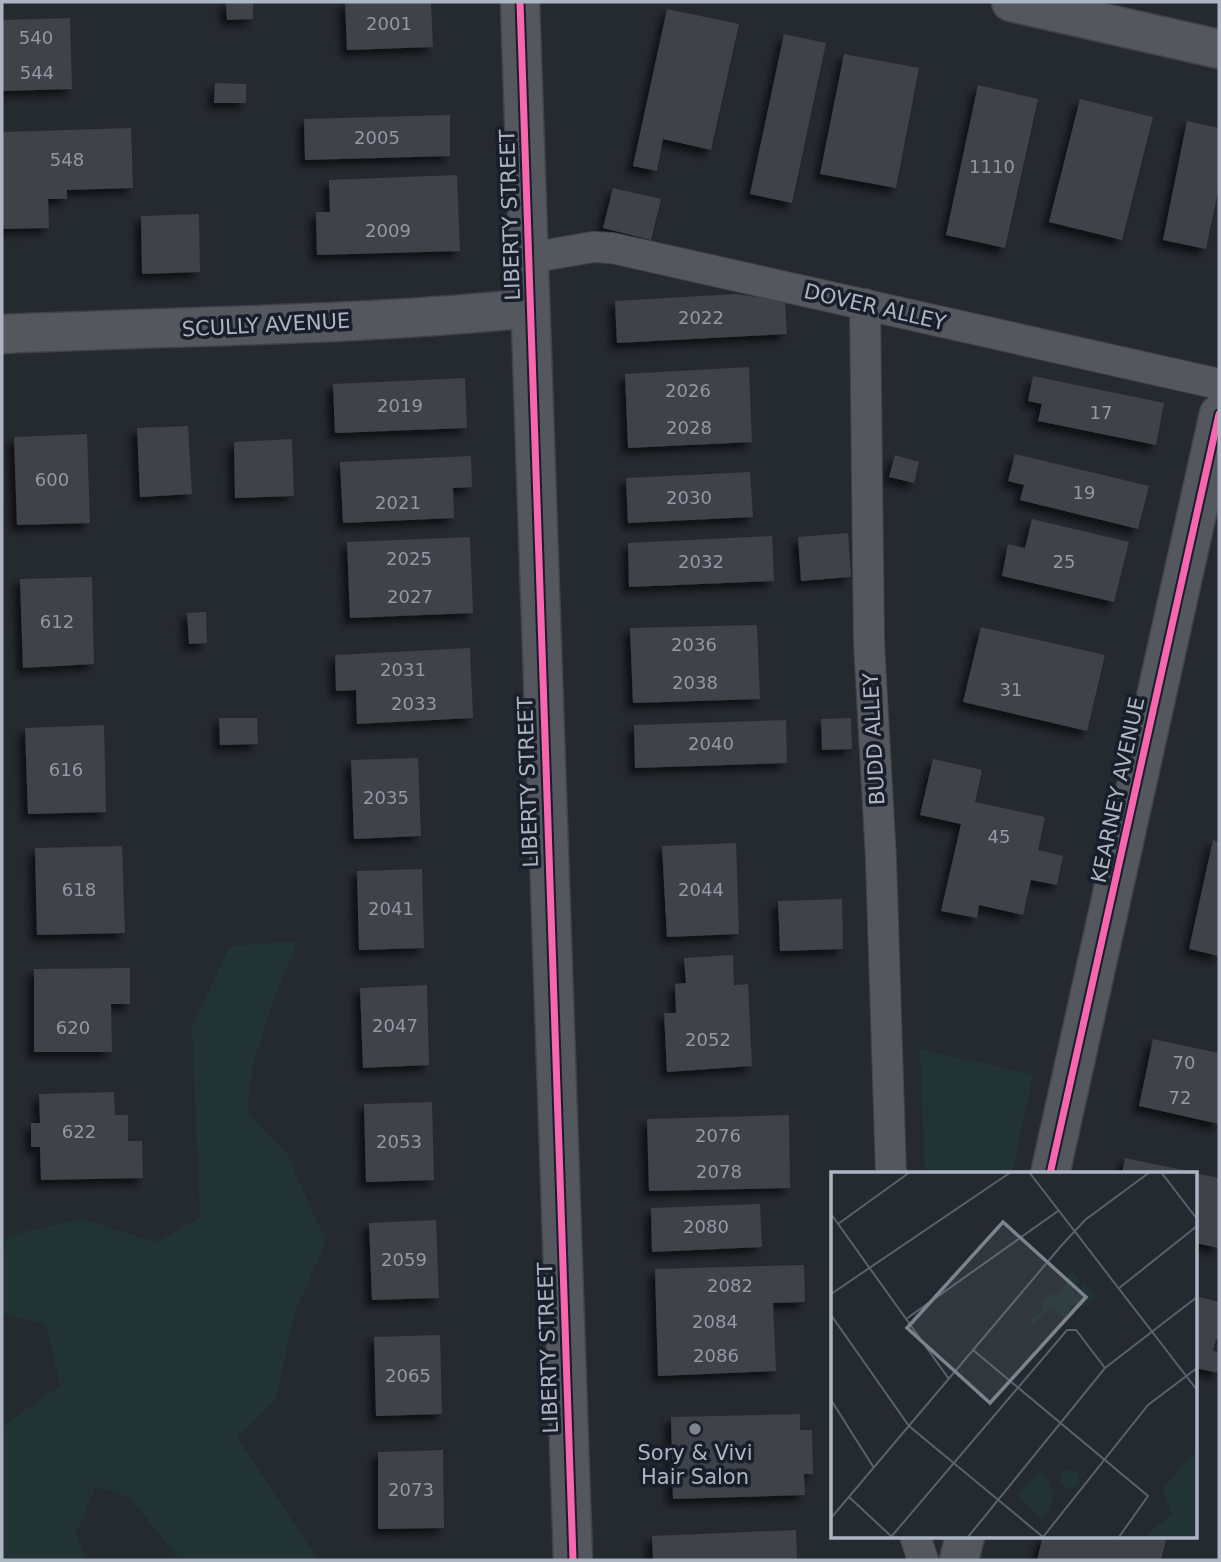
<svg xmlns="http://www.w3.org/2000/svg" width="1221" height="1562" viewBox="0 0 1221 1562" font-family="'DejaVu Sans',sans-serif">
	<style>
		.green { fill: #223336 }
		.building { fill: #3f4248; filter: url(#shadow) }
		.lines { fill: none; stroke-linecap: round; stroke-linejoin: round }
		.service-casing { stroke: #404449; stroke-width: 32 }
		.minor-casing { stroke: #404449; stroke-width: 41 }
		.tertiary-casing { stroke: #404449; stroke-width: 41 }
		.service { stroke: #54575e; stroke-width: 30 }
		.minor { stroke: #54575e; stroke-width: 38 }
		.tertiary { stroke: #54575e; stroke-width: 38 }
		.cycleway-casing { stroke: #191f2a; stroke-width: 11 }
		.cycleway { stroke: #f766af; stroke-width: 7 }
		.poi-dot { fill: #7d848f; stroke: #191f2a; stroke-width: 2.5 }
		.labels { text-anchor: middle; stroke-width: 7; stroke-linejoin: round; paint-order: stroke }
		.number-label { font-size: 18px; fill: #9298a4 }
		.street-label { font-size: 21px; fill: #adb5c2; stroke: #191f2a }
		.poi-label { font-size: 21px; fill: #adb5c2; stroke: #191f2a }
		.inset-road { fill: none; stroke: #5b616a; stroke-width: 2 }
		.view { fill: #7d848f; fill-opacity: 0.15; stroke: #7d848f; stroke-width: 3.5 }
		.inset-edge { fill: none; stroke: #adb5c2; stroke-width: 3.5 }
	</style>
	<defs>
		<filter id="shadow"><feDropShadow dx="-6" dy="6" stdDeviation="3.5" flood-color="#0009"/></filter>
	</defs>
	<rect width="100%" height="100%" fill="#252930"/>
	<g class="green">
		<path d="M298 941 275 996 253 1064 247 1112 287 1154 326 1242 295 1312 275 1401 237 1437 318 1560H180L130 1498 96 1487 76 1533 87 1560H2V1426L60 1386 46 1325 2 1313V1265L7 1236 81 1218 155 1242 200 1218 192 1027 230 946Z"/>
		<path d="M920 1049 1033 1074 1012 1173H925Z"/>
	</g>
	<g class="building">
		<path d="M226 2H253V19L227 20Z"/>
		<path d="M345 2H431L433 47 347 50Z"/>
		<path d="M667 9 739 24 711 150 663 139 657 171 633 166Z"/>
		<path d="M70 18 72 89 2 91V20Z"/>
		<path d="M784 34 826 43 792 203 750 194Z"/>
		<path d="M844 54 919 68 896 188 820 174Z"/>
		<path d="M215 83 246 84V103H214Z"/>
		<path d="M978 85 1038 99 1005 248 946 235Z"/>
		<path d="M1080 99 1153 117 1122 240 1049 222Z"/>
		<path d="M450 115V156L305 160 304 119Z"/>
		<path d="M1187 121 1219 128V186L1206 249 1163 240Z"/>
		<path d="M131 128 133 188 67 190V199H48L49 228 2 229V132Z"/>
		<path d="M457 175 460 251 317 255 316 212H330L329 180Z"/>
		<path d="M613 188 661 199 651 240 603 228Z"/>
		<path d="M199 214 200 272 142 274 141 216Z"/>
		<path d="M735 294 785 301 787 334 617 343 615 301Z"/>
		<path d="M749 367 752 442 628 448 625 374Z"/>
		<path d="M1033 376 1164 403 1156 445 1038 421 1042 404 1028 401Z"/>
		<path d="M465 378 467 428 335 433 333 384Z"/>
		<path d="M188 426 192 494 140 497 137 428Z"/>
		<path d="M87 434 90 523 17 525 14 437Z"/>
		<path d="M292 439 294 496 235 498 234 442Z"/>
		<path d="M1015 454 1149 486 1138 529 1020 500 1024 485 1008 481Z"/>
		<path d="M895 455 919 462 914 483 889 477Z"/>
		<path d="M471 456 472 487 453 488 454 518 343 523 340 462Z"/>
		<path d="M750 472 753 517 628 523 626 478Z"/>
		<path d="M1032 519 1129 542 1114 602 1002 576 1008 544 1025 548Z"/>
		<path d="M848 533 851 577 801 581 798 537Z"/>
		<path d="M772 536 774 581 629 587 628 543Z"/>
		<path d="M470 537 473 613 350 618 347 542Z"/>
		<path d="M92 577 94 664 23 668 20 579Z"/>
		<path d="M206 612 207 643 189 644 187 613Z"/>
		<path d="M757 625 760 699 633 703 630 628Z"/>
		<path d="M981 627 1105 655 1087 731 963 702Z"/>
		<path d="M470 648 473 718 357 724 356 690 336 691 335 655Z"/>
		<path d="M219 718H257L258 744 220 745Z"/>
		<path d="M851 718 852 749 822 750 821 719Z"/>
		<path d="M786 720 787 763 635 768 634 725Z"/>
		<path d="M104 725 106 812 28 814 25 728Z"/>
		<path d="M418 758 421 836 354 839 351 760Z"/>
		<path d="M933 759 982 770 975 802 1045 817 1038 850 1063 856 1057 885 1031 880 1023 915 979 905 977 918 941 911 961 824 920 815Z"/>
		<path d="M1213 840 1219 842V956L1189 949Z"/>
		<path d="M736 843 739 934 667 937 662 846Z"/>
		<path d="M122 846 125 933 37 935 35 848Z"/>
		<path d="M422 869 424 948 359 950 357 871Z"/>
		<path d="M842 899 843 949 780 951 778 901Z"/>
		<path d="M733 955 734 985 748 984 752 1066 667 1072 664 1013H676L675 984 686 983 684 958Z"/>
		<path d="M130 968V1004H111L112 1052H34V969Z"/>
		<path d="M427 985 429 1065 363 1068 360 988Z"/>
		<path d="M1153 1039 1219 1053V1124L1139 1106Z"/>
		<path d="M114 1092 115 1115H128V1141H142L143 1178 41 1180 40 1147H31V1123H40L39 1094Z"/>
		<path d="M432 1102 434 1180 366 1182 364 1104Z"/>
		<path d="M789 1115 790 1188 649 1191 647 1119Z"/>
		<path d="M1125 1158 1192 1172 1191 1174H1122Z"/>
		<path d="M1195 1173 1219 1178V1248L1195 1243Z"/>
		<path d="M760 1204 762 1247 652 1252 651 1208Z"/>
		<path d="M436 1220 439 1298 372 1300 369 1223Z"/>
		<path d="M804 1265 805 1302 773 1303 776 1371 658 1376 655 1269Z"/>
		<path d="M1195 1296 1219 1302V1340L1216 1339 1213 1351 1219 1352V1373L1195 1368Z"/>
		<path d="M440 1335 442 1414 376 1416 374 1337Z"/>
		<path d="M800 1414V1430H812L813 1474H804L805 1495 673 1499 671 1417Z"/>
		<path d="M443 1450 444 1528 378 1529V1452Z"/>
		<path d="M796 1530 797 1560H653L652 1536Z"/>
		<path d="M1043 1536H1167L1161 1560H1037Z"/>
	</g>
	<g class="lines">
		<defs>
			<g id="service">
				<path d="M529 258 593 247 612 248 1219 384"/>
				<path d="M865 304 869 643 881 860 891 1174"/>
				<path d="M915 1536 923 1560"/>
			</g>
			<g id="minor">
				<path d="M1011 2 1219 49"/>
				<path d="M2 334C178 326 355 326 530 308"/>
				<path d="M1050 1174 1219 414"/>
				<path d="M959 1560 965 1536"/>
			</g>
			<path id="tertiary" d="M520 2 573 1560"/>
		</defs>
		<use href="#service" class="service-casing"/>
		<use href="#minor" class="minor-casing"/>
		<use href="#tertiary" class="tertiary-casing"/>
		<use href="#service" class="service"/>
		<use href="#minor" class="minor"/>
		<use href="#tertiary" class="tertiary"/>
		<defs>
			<g id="cycleway">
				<path d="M520 2 573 1560"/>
				<path d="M1050 1174 1219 414"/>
			</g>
		</defs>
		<use href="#cycleway" class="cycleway-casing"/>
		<use href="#cycleway" class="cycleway"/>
	</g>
	<circle class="poi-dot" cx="695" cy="1429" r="7"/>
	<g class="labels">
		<g class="number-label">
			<text x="389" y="30">2001</text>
			<text x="36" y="44">540</text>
			<text x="37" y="79">544</text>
			<text x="377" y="144">2005</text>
			<text x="67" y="166">548</text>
			<text x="992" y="173">1110</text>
			<text x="388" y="237">2009</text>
			<text x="701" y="324">2022</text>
			<text x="688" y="397">2026</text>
			<text x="400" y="412">2019</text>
			<text x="1101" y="419">17</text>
			<text x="689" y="434">2028</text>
			<text x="52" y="486">600</text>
			<text x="1084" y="499">19</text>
			<text x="689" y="504">2030</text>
			<text x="398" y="509">2021</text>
			<text x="409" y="565">2025</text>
			<text x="701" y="568">2032</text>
			<text x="1064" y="568">25</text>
			<text x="410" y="603">2027</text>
			<text x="57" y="628">612</text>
			<text x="694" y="651">2036</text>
			<text x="403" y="676">2031</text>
			<text x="695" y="689">2038</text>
			<text x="1011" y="696">31</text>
			<text x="414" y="710">2033</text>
			<text x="711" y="750">2040</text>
			<text x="66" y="776">616</text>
			<text x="386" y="804">2035</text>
			<text x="999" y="843">45</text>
			<text x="79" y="896">618</text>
			<text x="701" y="896">2044</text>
			<text x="391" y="915">2041</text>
			<text x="395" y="1032">2047</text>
			<text x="73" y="1034">620</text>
			<text x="708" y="1046">2052</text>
			<text x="1184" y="1069">70</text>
			<text x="1180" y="1104">72</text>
			<text x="79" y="1138">622</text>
			<text x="718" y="1142">2076</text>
			<text x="399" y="1148">2053</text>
			<text x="719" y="1178">2078</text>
			<text x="706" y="1233">2080</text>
			<text x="404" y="1266">2059</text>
			<text x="730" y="1292">2082</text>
			<text x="715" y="1328">2084</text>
			<text x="716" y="1362">2086</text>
			<text x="408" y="1382">2065</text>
			<text x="411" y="1496">2073</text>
		</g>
		<g class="street-label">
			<text transform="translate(510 215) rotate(-92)" y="7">LIBERTY STREET</text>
			<text transform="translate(875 307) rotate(13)" y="7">DOVER ALLEY</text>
			<text transform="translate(266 325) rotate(-3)" y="7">SCULLY AVENUE</text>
			<text transform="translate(874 739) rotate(-93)" y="7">BUDD ALLEY</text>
			<text transform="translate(528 782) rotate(-92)" y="7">LIBERTY STREET</text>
			<text transform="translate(1118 790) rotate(-78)" y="7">KEARNEY AVENUE</text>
			<text transform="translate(548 1348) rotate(-92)" y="7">LIBERTY STREET</text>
		</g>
		<g class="poi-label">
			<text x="695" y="1460">Sory &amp; Vivi<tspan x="695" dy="24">Hair Salon</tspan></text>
		</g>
	</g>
	<g transform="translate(831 1172)">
		<rect width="366" height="366" fill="#252930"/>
		<path d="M240 97 249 109 243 114 244 124 253 111 266 126 253 134 240 133 235 146 220 136 202 152 197 149 211 140 213 126 231 119ZM366 278V365H313L341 342 331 317ZM229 307a10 10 0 1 1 20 0a10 10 0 1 1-20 0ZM207 300 216 307 223 322 219 337 211 346 186 324Z" fill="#223336"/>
		<path class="inset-road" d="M198 0 366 218M330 0 366 47M0 42 118 207M7 52 79 0M287 117 366 54M0 122 180 0M0 143 78 254 212 365M75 147 227 39M142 178 317 324 288 365M0 228 43 296M18 325 61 365M0 346 230 74 254 48 319 0M60 365 236 158H245L274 196M137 365 274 196 366 125M212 365 317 233 366 196"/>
		<path class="view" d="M172 50 255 125 159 231 76 156Z"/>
		<rect width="366" height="366" class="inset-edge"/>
	</g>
	<rect width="1221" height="1562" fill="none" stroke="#adb5c2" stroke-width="7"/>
</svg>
